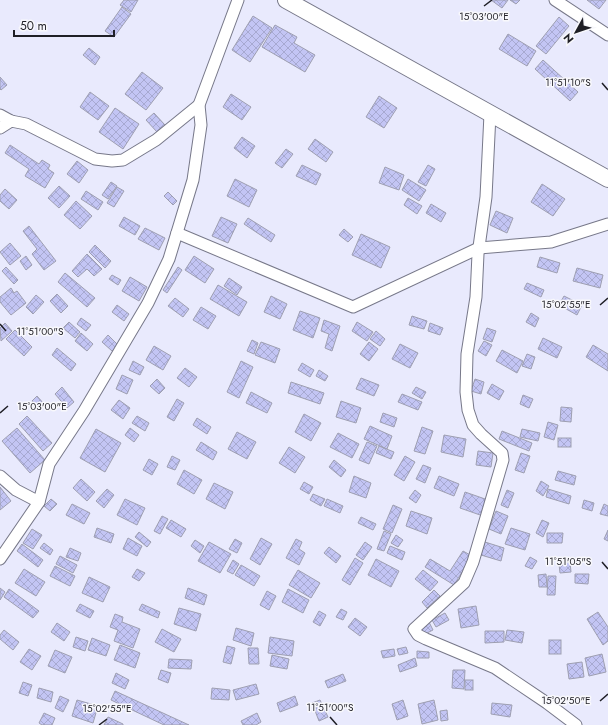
<svg xmlns="http://www.w3.org/2000/svg" width="608" height="725" viewBox="0 0 608 725" font-family="Jost,sans-serif">
	<style>
		.building { fill: url(#building-cross-hatch); stroke: #9e9fb1 }
		.lines { fill: none; stroke-linecap: round; stroke-linejoin: round }
		.street-casing { stroke: #777889; stroke-width: 13 }
		.secondary-casing { stroke: #777889; stroke-width: 18 }
		.street { stroke: #fff; stroke-width: 11 }
		.secondary { stroke: #fff; stroke-width: 16 }
		.ticks { fill: none; stroke: #1f1f26; stroke-width: 1.5 }
		.ticks-label { font-size: 10px; text-anchor: middle; fill: #1f1f26; stroke: #f8f8fc; stroke-width: 3; stroke-linejoin: round; paint-order: stroke }
	</style>
	<defs>
		<pattern id="building-cross-hatch" width="8" height="8" patternUnits="userSpaceOnUse"><rect width="8" height="8" fill="#c3c5f4"/><path d="M0 0l8 8M0 8l8-8" fill="none" stroke="#a7a9d1"/></pattern>
	</defs>
	<rect width="100%" height="100%" fill="#e9eafd"/>
	<g class="building">
		<path d="M124 0H138L131 12 120 5Z"/>
		<path d="M491 0H508L502 8Z"/>
		<path d="M510 0H520L516 4Z"/>
		<path d="M587 0H606L599 9Z"/>
		<path d="M122 7 131 14 114 37 105 31Z"/>
		<path d="M253 16 272 28 250 62 232 50Z"/>
		<path d="M559 17 569 26 546 54 536 46Z"/>
		<path d="M275 25 297 37 294 43 315 55 305 72 262 47Z"/>
		<path d="M508 34 536 51 527 66 499 49Z"/>
		<path d="M89 48 100 57 95 65 83 55Z"/>
		<path d="M543 60 578 92 570 101 535 69Z"/>
		<path d="M142 72 163 88 146 110 125 94Z"/>
		<path d="M0 77 7 85 1 90 0 89Z"/>
		<path d="M90 92 109 106 98 120 80 107Z"/>
		<path d="M231 94 251 107 242 120 223 107Z"/>
		<path d="M379 96 397 108 384 128 366 117Z"/>
		<path d="M115 108 139 124 123 149 99 132Z"/>
		<path d="M154 113 165 125 157 132 146 120Z"/>
		<path d="M242 137 255 146 247 158 234 148Z"/>
		<path d="M315 139 333 152 326 162 308 149Z"/>
		<path d="M10 145 39 164 42 160 50 165 48 169 54 173 45 188 25 176 29 169 5 153Z"/>
		<path d="M286 149 293 154 282 168 275 163Z"/>
		<path d="M77 161 88 170 79 183 67 174Z"/>
		<path d="M302 165 321 174 316 185 296 176Z"/>
		<path d="M428 165 435 169 426 186 418 182Z"/>
		<path d="M385 167 404 175 399 190 379 183Z"/>
		<path d="M235 179 257 190 249 207 227 196Z"/>
		<path d="M408 179 426 190 419 201 402 190Z"/>
		<path d="M111 182 117 186 108 199 102 195Z"/>
		<path d="M542 184 565 199 553 216 531 202Z"/>
		<path d="M59 186 70 196 59 208 48 198Z"/>
		<path d="M117 187 124 191 114 207 107 203Z"/>
		<path d="M5 189 17 200 9 209 0 201V195Z"/>
		<path d="M86 191 103 202 98 210 81 199Z"/>
		<path d="M168 192 177 201 173 205 164 196Z"/>
		<path d="M408 198 422 206 417 214 404 205Z"/>
		<path d="M76 201 92 216 80 229 64 215Z"/>
		<path d="M431 204 446 213 441 222 426 213Z"/>
		<path d="M496 211 513 218 507 233 490 225Z"/>
		<path d="M124 217 140 226 135 235 119 226Z"/>
		<path d="M221 217 237 224 228 243 212 236Z"/>
		<path d="M248 218 275 235 271 242 244 224Z"/>
		<path d="M29 226 56 261 44 270 32 254 37 249 23 231Z"/>
		<path d="M145 228 165 238 159 250 138 239Z"/>
		<path d="M344 229 353 237 348 242 339 235Z"/>
		<path d="M361 234 390 247 381 268 352 255Z"/>
		<path d="M10 243 21 256 10 265 0 252Z"/>
		<path d="M95 245 111 261 105 268 89 252Z"/>
		<path d="M87 254 102 269 94 276 87 269 78 277 72 271Z"/>
		<path d="M26 256 32 265 26 270 20 261Z"/>
		<path d="M194 256 214 269 205 283 185 270Z"/>
		<path d="M540 257 560 263 557 273 537 267Z"/>
		<path d="M6 267 18 280 14 284 2 271Z"/>
		<path d="M178 267 182 270 167 293 163 290Z"/>
		<path d="M577 268 603 275 600 288 573 281Z"/>
		<path d="M65 273 95 298 87 307 58 282Z"/>
		<path d="M112 275 121 280 118 285 109 279Z"/>
		<path d="M130 277 147 287 139 301 122 291Z"/>
		<path d="M229 278 242 287 237 295 224 286Z"/>
		<path d="M527 283 544 290 541 297 524 289Z"/>
		<path d="M218 285 247 302 239 316 210 299Z"/>
		<path d="M11 288 14 293 17 291 26 303 11 315 0 302V297Z"/>
		<path d="M57 294 68 306 61 313 50 301Z"/>
		<path d="M36 295 44 302 33 314 26 307Z"/>
		<path d="M271 296 287 304 280 319 264 312Z"/>
		<path d="M564 296 582 305 577 315 559 305Z"/>
		<path d="M175 298 189 309 183 317 168 306Z"/>
		<path d="M117 305 129 314 124 321 112 312Z"/>
		<path d="M201 307 216 316 208 329 193 320Z"/>
		<path d="M300 311 320 318 313 338 293 330Z"/>
		<path d="M531 313 539 318 535 327 526 322Z"/>
		<path d="M412 316 427 321 424 329 409 325Z"/>
		<path d="M81 318 91 325 86 331 77 324Z"/>
		<path d="M324 320 340 326 332 351 325 348 329 334 321 331Z"/>
		<path d="M69 322 80 332 75 338 63 328Z"/>
		<path d="M357 322 373 332 367 341 352 331Z"/>
		<path d="M5 323 12 331 1 341 0 328Z"/>
		<path d="M430 323 443 328 440 335 428 331Z"/>
		<path d="M487 328 496 331 492 342 483 339Z"/>
		<path d="M15 330 32 347 24 356 6 339Z"/>
		<path d="M376 331 385 339 380 346 370 339Z"/>
		<path d="M81 333 93 344 87 351 75 341Z"/>
		<path d="M108 335 118 345 112 351 102 342Z"/>
		<path d="M543 338 562 347 557 358 538 349Z"/>
		<path d="M252 340 258 343 254 354 247 351Z"/>
		<path d="M484 341 492 345 486 356 478 351Z"/>
		<path d="M261 342 280 349 275 363 255 355Z"/>
		<path d="M369 342 378 349 369 361 360 354Z"/>
		<path d="M400 344 418 353 410 368 392 359Z"/>
		<path d="M593 345 608 354V371L586 357Z"/>
		<path d="M154 346 171 356 163 370 146 360Z"/>
		<path d="M57 348 76 364 71 371 52 355Z"/>
		<path d="M502 350 523 361 517 373 496 361Z"/>
		<path d="M527 354 535 357 531 369 522 366Z"/>
		<path d="M133 361 144 367 140 375 129 370Z"/>
		<path d="M241 361 253 367 239 398 227 392Z"/>
		<path d="M302 363 314 370 310 377 298 370Z"/>
		<path d="M185 368 197 377 189 387 177 378Z"/>
		<path d="M319 370 328 376 325 381 316 376Z"/>
		<path d="M122 375 133 380 127 394 116 389Z"/>
		<path d="M361 378 379 385 374 396 356 389Z"/>
		<path d="M157 379 165 388 159 394 150 386Z"/>
		<path d="M475 379 484 382 481 394 471 391Z"/>
		<path d="M291 382 324 393 320 404 288 393Z"/>
		<path d="M492 384 504 391 499 400 487 393Z"/>
		<path d="M62 387 74 402 67 408 55 394Z"/>
		<path d="M416 387 426 392 422 399 412 393Z"/>
		<path d="M251 392 272 403 267 413 246 403Z"/>
		<path d="M402 394 422 402 418 410 398 402Z"/>
		<path d="M523 395 533 399 529 408 520 404Z"/>
		<path d="M37 396 45 405 40 410 32 401Z"/>
		<path d="M177 399 184 403 174 421 167 417Z"/>
		<path d="M119 400 130 408 123 419 111 410Z"/>
		<path d="M341 401 361 408 356 423 336 417Z"/>
		<path d="M561 407 572 408 571 422 560 421Z"/>
		<path d="M383 413 397 418 394 427 380 422Z"/>
		<path d="M304 414 321 423 311 441 295 432Z"/>
		<path d="M27 416 52 443 43 451 19 424Z"/>
		<path d="M137 416 149 423 145 431 132 423Z"/>
		<path d="M197 418 211 427 207 434 193 425Z"/>
		<path d="M548 422 558 425 554 440 544 437Z"/>
		<path d="M370 426 392 436 387 449 364 439Z"/>
		<path d="M422 427 433 431 425 454 414 451Z"/>
		<path d="M17 428 45 460 30 473 2 441Z"/>
		<path d="M130 428 139 435 134 442 125 435Z"/>
		<path d="M96 429 121 443 105 472 80 458Z"/>
		<path d="M522 429 540 433 538 441 520 437Z"/>
		<path d="M502 431 532 443 529 451 499 439Z"/>
		<path d="M237 432 256 442 247 459 228 449Z"/>
		<path d="M338 433 359 444 352 458 330 447Z"/>
		<path d="M444 435 466 439 463 457 441 452Z"/>
		<rect x="558" y="438" width="13" height="9"/>
		<path d="M201 442 217 452 213 460 196 450Z"/>
		<path d="M367 442 377 446 369 464 359 460Z"/>
		<path d="M379 446 394 452 391 459 376 453Z"/>
		<path d="M289 447 305 457 295 473 279 463Z"/>
		<path d="M478 451 493 453 491 467 476 465Z"/>
		<path d="M521 453 530 456 524 473 515 470Z"/>
		<path d="M172 456 180 460 175 470 167 467Z"/>
		<path d="M405 456 415 462 404 481 394 475Z"/>
		<path d="M149 459 158 464 152 475 143 470Z"/>
		<path d="M334 460 346 470 341 477 329 467Z"/>
		<path d="M423 465 431 468 425 483 416 479Z"/>
		<path d="M184 470 202 480 194 494 177 484Z"/>
		<path d="M558 471 576 476 574 485 555 480Z"/>
		<path d="M354 476 371 483 366 498 349 492Z"/>
		<path d="M439 476 459 484 454 496 434 488Z"/>
		<path d="M81 479 95 492 87 501 73 488Z"/>
		<path d="M541 481 549 486 543 496 536 491Z"/>
		<path d="M304 482 313 487 309 494 300 489Z"/>
		<path d="M214 483 233 492 225 509 206 499Z"/>
		<path d="M0 487 11 501 0 510Z"/>
		<path d="M107 489 114 495 104 508 96 501Z"/>
		<path d="M548 489 571 496 569 504 546 497Z"/>
		<path d="M415 490 421 495 416 503 409 498Z"/>
		<path d="M507 490 514 493 508 508 501 505Z"/>
		<path d="M465 492 488 500 483 516 460 508Z"/>
		<path d="M313 494 325 499 321 506 310 500Z"/>
		<path d="M51 499 57 504 50 511 44 506Z"/>
		<path d="M125 499 145 508 137 525 117 515Z"/>
		<path d="M327 499 343 506 340 513 324 506Z"/>
		<path d="M584 500 594 503 592 511 582 508Z"/>
		<path d="M72 504 90 513 84 524 66 515Z"/>
		<path d="M604 504 608 506V516L600 514Z"/>
		<path d="M393 505 402 509 392 533 383 529Z"/>
		<path d="M411 511 432 518 427 534 406 526Z"/>
		<path d="M496 511 508 516 501 534 489 529Z"/>
		<path d="M162 516 168 519 160 534 154 531Z"/>
		<path d="M361 517 376 524 373 530 358 523Z"/>
		<path d="M171 520 186 529 181 537 166 528Z"/>
		<path d="M542 520 549 523 543 537 536 533Z"/>
		<path d="M97 528 114 534 111 543 94 537Z"/>
		<path d="M511 528 530 534 525 550 505 544Z"/>
		<path d="M32 529 42 535 33 549 23 543Z"/>
		<path d="M608 530V541L604 539Z"/>
		<path d="M384 531 391 534 384 551 377 549Z"/>
		<path d="M139 532 151 542 147 547 135 537Z"/>
		<path d="M547 533H563L562 543H547Z"/>
		<path d="M396 535 403 540 398 547 391 543Z"/>
		<path d="M128 538 142 546 137 556 123 549Z"/>
		<path d="M261 538 272 544 260 565 250 559Z"/>
		<path d="M235 539 242 543 237 553 229 549Z"/>
		<path d="M296 539 302 542 299 549 305 553 299 565 286 558Z"/>
		<path d="M195 540 204 546 200 553 191 546Z"/>
		<path d="M209 542 231 554 220 573 198 561Z"/>
		<path d="M365 542 372 547 363 560 356 555Z"/>
		<path d="M485 542 504 548 501 561 481 555Z"/>
		<path d="M44 543 53 550 50 555 40 548Z"/>
		<path d="M22 544 43 560 38 567 17 551Z"/>
		<path d="M390 546 405 552 402 560 387 553Z"/>
		<path d="M329 547 341 556 336 563 324 553Z"/>
		<path d="M70 548 81 553 78 561 66 557Z"/>
		<path d="M463 551 472 556 454 585 425 567 430 559 450 571Z"/>
		<path d="M60 556 77 565 73 573 56 564Z"/>
		<path d="M530 557 537 561 532 569 525 566Z"/>
		<path d="M355 558 363 563 350 585 342 580Z"/>
		<path d="M376 559 399 571 391 587 368 575Z"/>
		<path d="M233 560 239 564 233 574 227 571Z"/>
		<path d="M570 562 571 572 560 573 559 564Z"/>
		<path d="M241 565 260 576 254 586 235 575Z"/>
		<path d="M55 566 75 576 70 586 50 576Z"/>
		<path d="M24 569 45 582 36 596 15 583Z"/>
		<path d="M137 569 145 573 139 581 132 577Z"/>
		<path d="M298 570 320 583 311 598 289 585Z"/>
		<path d="M423 570 438 582 430 591 415 579Z"/>
		<path d="M546 574 547 587H539L538 575Z"/>
		<path d="M575 574H589L588 584 575 583Z"/>
		<path d="M548 576H556L555 595H547Z"/>
		<path d="M89 577 110 587 103 602 82 593Z"/>
		<path d="M0 588 5 592 0 600Z"/>
		<path d="M188 588 207 595 204 605 185 598Z"/>
		<path d="M9 589 39 611 33 618 4 597Z"/>
		<path d="M288 589 309 600 303 613 282 602Z"/>
		<path d="M434 590 440 596 427 608 422 602Z"/>
		<path d="M267 591 276 596 269 610 260 605Z"/>
		<path d="M80 604 94 611 90 618 76 611Z"/>
		<path d="M142 604 160 612 158 618 139 610Z"/>
		<path d="M476 606 479 625 461 628 458 609Z"/>
		<path d="M179 608 201 614 196 631 174 624Z"/>
		<path d="M341 609 347 612 343 620 336 617Z"/>
		<path d="M319 611 326 615 320 626 313 622Z"/>
		<path d="M598 612 608 627V641L603 645 587 619Z"/>
		<path d="M445 613 449 620 436 627 432 620Z"/>
		<path d="M115 614 123 617 122 622 140 629 133 648 114 641 118 630 110 627Z"/>
		<path d="M355 618 367 627 360 636 348 627Z"/>
		<path d="M429 622 433 630 423 635 419 627Z"/>
		<path d="M57 623 70 632 64 641 51 632Z"/>
		<path d="M236 628 254 633 251 646 233 640Z"/>
		<path d="M162 629 181 639 174 652 155 642Z"/>
		<path d="M4 630 19 642 13 650 0 639V635Z"/>
		<path d="M507 630 524 632 522 643 505 640Z"/>
		<path d="M485 631H504V642L485 643Z"/>
		<path d="M76 637 88 641 85 651 73 647Z"/>
		<path d="M270 637 294 641 292 656 268 653Z"/>
		<path d="M92 638 110 645 106 656 88 650Z"/>
		<rect x="549" y="640" width="12" height="14"/>
		<path d="M120 645 140 653 135 668 114 660Z"/>
		<path d="M227 646 235 648 231 664 223 662Z"/>
		<path d="M406 647 408 653 399 655 397 649Z"/>
		<path d="M248 648H258L259 664H249Z"/>
		<path d="M29 649 41 656 32 670 20 662Z"/>
		<path d="M394 649 395 656 383 658 381 651Z"/>
		<path d="M55 650 72 657 65 673 48 666Z"/>
		<path d="M417 651 429 652V658H417Z"/>
		<path d="M602 654 606 672 589 676 585 658Z"/>
		<path d="M272 655 289 659 287 669 270 666Z"/>
		<path d="M415 658 417 666 400 672 398 665Z"/>
		<path d="M169 659 192 660 191 669 168 668Z"/>
		<path d="M582 662 584 677 569 679 567 664Z"/>
		<path d="M161 670 171 673 168 683 158 679Z"/>
		<path d="M453 670H465L464 689 452 688Z"/>
		<path d="M116 673 129 680 125 689 112 683Z"/>
		<path d="M343 674 346 681 328 688 325 681Z"/>
		<rect x="465" y="680" width="8" height="10"/>
		<path d="M23 682 32 685 28 696 19 693Z"/>
		<path d="M256 684 259 694 236 700 233 690Z"/>
		<path d="M39 688 53 692 51 702 37 698Z"/>
		<path d="M212 688 230 690 229 700 211 699Z"/>
		<path d="M115 691 189 725H164L111 700Z"/>
		<path d="M60 696 69 700 63 712 55 708Z"/>
		<path d="M295 696 298 705 280 712 277 703Z"/>
		<path d="M77 700 98 706 93 723 72 716Z"/>
		<path d="M320 700 328 717 319 721 312 703Z"/>
		<path d="M403 700 408 716 397 720 392 704Z"/>
		<path d="M434 700 438 720 422 724 418 704Z"/>
		<path d="M492 703 512 705 510 717 491 714Z"/>
		<path d="M447 710 448 720 441 721 440 711Z"/>
		<path d="M44 713 55 718 52 725H42L39 723Z"/>
		<path d="M257 713 261 722 256 725H243L241 721Z"/>
		<path d="M108 717 123 724V725H104Z"/>
	</g>
	<g class="lines">
		<defs>
			<g id="street">
				<path d="M555 0 608 35"/>
				<path d="M490 114 486 197 478 254 476 297 467 354 466 392 468 410 473 425 481 434 502 453 503 460 473 562 464 583 414 629 418 635 426 639 495 668 547 703 576 725"/>
				<path d="M0 115 11 121"/>
				<path d="M0 128 11 121 26 124 95 159 112 161 123 160 156 140 199 105"/>
				<path d="M177 233 353 307 479 248 551 242 608 224"/>
				<path d="M0 476 16 490 39 502 49 464 84 411 148 303 169 259 193 180 201 125 199 105 238 0"/>
				<path d="M0 559 39 502"/>
			</g>
			<path id="secondary" d="M286 0 608 179"/>
		</defs>
		<use href="#street" class="street-casing"/>
		<use href="#secondary" class="secondary-casing"/>
		<use href="#street" class="street"/>
		<use href="#secondary" class="secondary"/>
	</g>
	<path class="ticks" d="M484 6 492 0M602 83 608 90M600 305 608 298M0 324 6 331M0 413 8 406M602 562 608 569M600 701 608 694M330 717 337 725M99 725 107 719"/>
	<g class="ticks-label">
		<text x="484" y="20">15°03'00"E</text>
		<text x="568" y="86">11°51'10"S</text>
		<text x="566" y="308">15°02'55"E</text>
		<text x="40" y="335">11°51'00"S</text>
		<text x="42" y="410">15°03'00"E</text>
		<text x="568" y="565">11°51'05"S</text>
		<text x="566" y="704">15°02'50"E</text>
		<text x="330" y="711">11°51'00"S</text>
		<text x="107" y="712">15°02'55"E</text>
	</g>
	<g transform="translate(576 32) rotate(230)" stroke="#f8f8fc" stroke-width="3" paint-order="stroke">
	<path d="M0-3L7 15L0 10L-7 15Z" fill="#1f1f26"/>
	<text y="-6" font-size="11" font-weight="bold" text-anchor="middle" fill="#1f1f26">N</text>
	</g>
	<path d="M14 30v6h100v-6" fill="none" stroke="#1f1f26" stroke-width="2"/>
	<text x="20" y="30" font-size="12" fill="#1f1f26" stroke="#f8f8fc" stroke-width="3" paint-order="stroke">50 m</text>
</svg>
